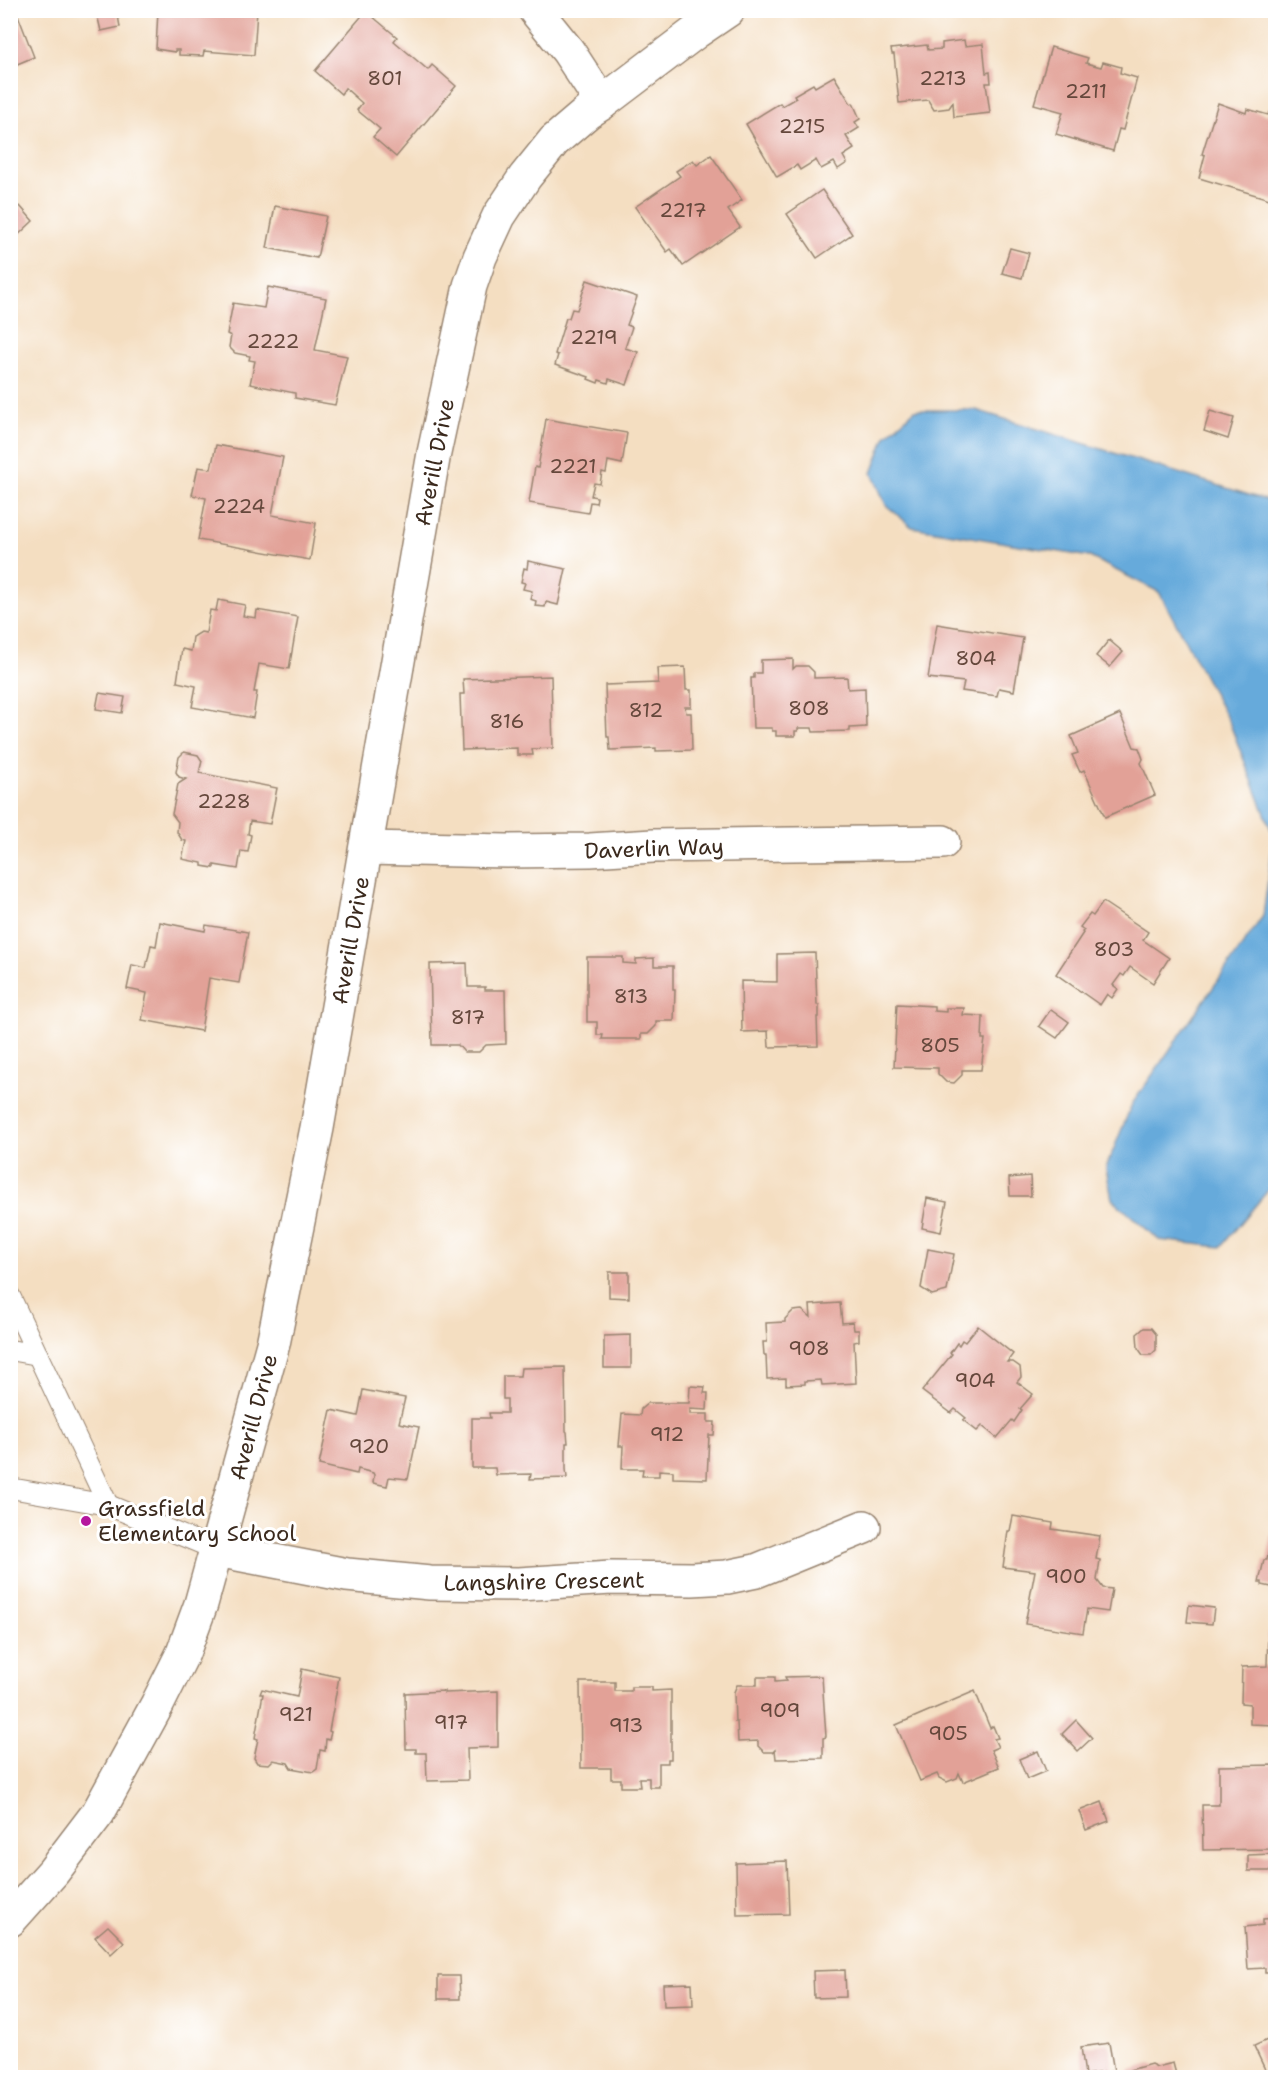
<svg xmlns="http://www.w3.org/2000/svg" width="1286" height="2088" viewBox="0 0 1286 2088" font-family="'Shantell Sans',sans-serif">
	<style>
		.water { fill: #66aadb; stroke: #506a7c; stroke-width: 1.5 }
		.building { fill: #e2a197 }
		.lines { fill: none; stroke-linecap: round; stroke-linejoin: round }
		.service-casing { stroke: #988470; stroke-width: 22 }
		.minor-casing { stroke: #988470; stroke-width: 36 }
		.service { stroke: #fff; stroke-width: 20 }
		.minor { stroke: #fff; stroke-width: 33 }
		.poi-dot { fill: #b5179e; stroke: #fff; stroke-width: 2 }
		.labels { text-anchor: middle; stroke-width: 6; stroke-linejoin: round; paint-order: stroke }
		.number-label { font-size: 20px; fill: #65483c }
		.street-label { font-size: 22px; fill: #3b2a1e; stroke: #fff }
		.poi-label { font-size: 22px; fill: #3b2a1e; stroke: #fff; text-anchor: start }
	</style>
	<rect width="100%" height="100%" fill="#fff"/>
	<filter id="ink" filterUnits="userSpaceOnUse"><feTurbulence type="fractalNoise" baseFrequency=".0167" numOctaves="2"/><feDisplacementMap in="SourceGraphic" scale="12" xChannelSelector="R" yChannelSelector="G"/><feConvolveMatrix kernelMatrix="1 2 1 2 8 2 1 2 1" color-interpolation-filters="sRGB"/></filter>
	<filter id="wash" filterUnits="userSpaceOnUse"><feTurbulence type="fractalNoise" baseFrequency=".008" numOctaves="4" result="noise"/><feDisplacementMap in="SourceGraphic" scale="24" xChannelSelector="R" yChannelSelector="G"/><feGaussianBlur stdDeviation="1.35" result="paint"/><feColorMatrix in="noise" values="0 0 0 0 0 0 0 0 0 0 0 0 0 0 0 0 0 1.4 0 .05"/><feComposite in="paint" operator="in"/></filter>
	<g filter="url(#wash)">
		<rect width="100%" height="100%" fill="#f4dec1"/>
		<path class="water" d="M915 410H976L1275 503V1182L1221 1247 1159 1240 1112 1199 1106 1168 1132 1104 1263 916 1274 837 1230 724 1159 592 1090 557 912 527 886 505 872 473 886 436Z"/>
		<g id="blocks">
			<g class="building">
				<path d="M10 10H16L34 57 10 67Z"/>
				<path d="M96 10H117L120 27 101 31Z"/>
				<path d="M158 10H257L254 55 204 51 203 56 179 55V50H175V52L156 49Z"/>
				<path d="M366 11 397 37 394 41 428 70 432 65 456 86 396 157 373 137 380 129 357 110 362 103 345 88 341 94 315 71Z"/>
				<path d="M964 40 965 46 983 44 986 73 990 72 991 83H986L990 113 954 117 953 102 949 108 934 110 928 100 899 103 894 54H892L891 49 927 45 928 50 942 49V43Z"/>
				<path d="M1051 47 1088 58 1086 63 1101 67 1103 62 1121 67 1120 73 1137 78 1123 130 1119 129 1113 151 1056 134 1063 112 1034 104Z"/>
				<path d="M834 76 851 104 853 103 860 119 855 122 859 128 846 136 854 149 843 156 847 163 838 169 834 162 821 169 816 160 800 170 797 165 777 177 746 124 780 103 782 106 796 98 794 95 813 84 815 87Z"/>
				<path d="M1218 103 1246 113 1247 109 1268 115 1271 111 1276 112V201L1199 178 1205 155 1202 154Z"/>
				<path d="M711 155 742 200 728 210 740 227 683 266 671 249 667 252 635 207 680 176 676 171 693 160 697 165Z"/>
				<path d="M822 190 852 234 817 258 787 214Z"/>
				<path d="M20 206 33 221 14 239 10 235V215Z"/>
				<path d="M275 206 326 216 317 258 267 248Z"/>
				<path d="M1010 248 1029 253 1022 278 1002 273Z"/>
				<path d="M587 280 637 297 627 325 632 327 625 348 638 352 627 385 609 379 608 383 599 380 598 383 588 379 589 377 555 365 558 355 555 354 566 318H569L572 309 577 310Z"/>
				<path d="M268 287 326 298 315 350 347 356 335 405 295 398V393L250 384 255 361 249 360 250 356 235 353 229 347 231 336 227 334 233 303 264 308Z"/>
				<path d="M1210 411 1234 418 1228 439 1204 431Z"/>
				<path d="M546 419 627 433 622 464 608 461 606 473 602 472 600 484 594 483 591 496 597 497 596 503 590 502 588 513 529 503 535 467 538 468Z"/>
				<path d="M216 445 283 457 272 515 316 523 310 560 198 540 206 498 192 495 198 467 211 469Z"/>
				<path d="M528 561 566 569 558 605 546 602 545 607 535 606 536 601 530 599 532 591 523 589 525 583 521 582 524 568 527 569Z"/>
				<path d="M218 600 245 605 243 616 256 618 257 610 298 617 289 669 259 664 254 692H257L253 718 192 707 196 686 177 682 182 649 191 651 193 637 201 632 206 633 210 610 216 611Z"/>
				<path d="M937 624 1023 638 1014 691 999 688 997 696 962 691 964 682 928 678Z"/>
				<path d="M1109 640 1123 652 1110 667 1096 656Z"/>
				<path d="M793 659V669L796 666H808L814 672V678L847 677 848 689 865 688 866 727 850 728V731L813 732 812 728H798V731H795V736H776V731H772V728H753L751 678H754V673H761V660Z"/>
				<path d="M685 667 686 690H691V707H685L686 713H691L692 750 656 751V748L610 750 609 737H607L605 685 658 683 657 668Z"/>
				<path d="M551 676 553 748 532 749 533 755H517V748L462 750 460 694H464L463 679Z"/>
				<path d="M99 693 125 697 122 713 96 709Z"/>
				<path d="M1120 714 1134 747 1139 748 1143 759 1141 763 1155 795 1105 817 1084 770 1080 772 1072 755 1078 753 1071 736Z"/>
				<path d="M184 752 198 755 202 761 199 773 277 788 270 824 250 821 248 834 251 835 248 852 241 851 238 869 214 865V868L202 866V863L182 859 186 841 182 840 177 832 178 822 172 814 178 784 186 779 179 777 176 772 179 757Z"/>
				<path d="M1103 902 1148 932 1143 940 1169 958 1153 983 1130 967 1124 976 1121 974 1113 985 1118 989 1112 998 1107 994 1100 1005 1056 974 1083 933 1082 932 1084 930 1080 927 1090 914 1093 916Z"/>
				<path d="M160 922 205 931 206 925 248 932 239 983 209 978 201 1031 142 1020 147 993 127 989 132 965 146 968 151 945 156 946Z"/>
				<path d="M815 953 817 1005H819V1017H817L818 1046 769 1047 768 1031 742 1032 741 981 777 982V954Z"/>
				<path d="M587 957H623V963L636 964V959L654 958V966H673V990H675L674 1021H656V1026L648 1034H641V1039H602L603 1035H597V1022H587Z"/>
				<path d="M467 963 468 987H485V990H505L506 1044 486 1045 479 1052H464L458 1045H432L430 964Z"/>
				<path d="M897 1004 934 1006V1011L946 1012V1008H964L963 1015 983 1016 982 1039H985L981 1070H962V1075L954 1083 946 1082 938 1074V1068L894 1067Z"/>
				<path d="M1051 1009 1069 1022 1057 1038 1039 1026Z"/>
				<path d="M1030 1176 1031 1196H1010L1009 1178Z"/>
				<path d="M927 1198 947 1202 941 1232 922 1228Z"/>
				<path d="M928 1249 954 1254 947 1291 932 1295 921 1288Z"/>
				<path d="M609 1272H629V1298L609 1297Z"/>
				<path d="M840 1303 842 1323 853 1322 854 1330H859V1341L854 1342 856 1383 822 1385 821 1380 805 1381V1384L786 1385V1378L767 1379 766 1355H764L763 1342H767L766 1323 785 1322V1319L793 1311 802 1310 811 1318 810 1305Z"/>
				<path d="M978 1326 1013 1354 1007 1362H1013L1020 1367 1021 1377 1017 1382 1033 1394 1020 1409 1022 1410 1014 1422 1012 1420 997 1438 982 1426 977 1431 963 1420 966 1418 955 1409 951 1413 922 1391 952 1354 950 1353 957 1343 959 1345 962 1340 965 1342Z"/>
				<path d="M1144 1328H1151L1156 1334V1350L1151 1355H1143L1138 1348 1137 1334Z"/>
				<path d="M631 1335V1368H604V1336Z"/>
				<path d="M565 1367 566 1431 567 1432 568 1443H566V1469L567 1478 530 1479 531 1474 496 1475 495 1468H472V1418H490L489 1413H507V1399H503V1376H520L521 1368Z"/>
				<path d="M690 1386 705 1387 704 1393H708L707 1410 690 1409V1414H708V1422H715L714 1435H709L707 1479 673 1478V1471L659 1470V1476H642L643 1469H622L623 1446H619L622 1414 640 1415 641 1409 648 1403H689Z"/>
				<path d="M363 1390 405 1398 399 1423 419 1427 408 1479 389 1477 387 1486 373 1483 374 1475 373 1473 358 1469 357 1474 319 1465 331 1410 358 1416Z"/>
				<path d="M1013 1516 1053 1523 1052 1529 1100 1536 1096 1559 1100 1560 1097 1580 1103 1588 1112 1589 1108 1612 1087 1609 1083 1633 1025 1624 1035 1571 1003 1567 1008 1531H1010Z"/>
				<path d="M1273 1529H1276V1588L1262 1585V1582H1259L1264 1560H1267Z"/>
				<path d="M1189 1605 1214 1608 1212 1624 1187 1622Z"/>
				<path d="M1268 1633H1276V1725L1250 1724V1704L1241 1703 1242 1667 1267 1666Z"/>
				<path d="M302 1669 339 1677 329 1731 331 1732 329 1740 326 1739 325 1751 320 1750 317 1769 313 1772 291 1768 288 1763 273 1760 269 1764 257 1763 254 1758 258 1739 255 1738 263 1694H260L262 1689 297 1697Z"/>
				<path d="M822 1676 826 1737 823 1738V1758L776 1759 775 1750 773 1752H764L758 1746V1741L738 1742 737 1722H735L734 1692 737 1685H757V1677H775V1682L787 1681 785 1677Z"/>
				<path d="M580 1682H615V1691H631V1687H652V1691L671 1690V1759H668V1763H659V1787H649V1778H639L640 1787H621V1779H611V1768H581Z"/>
				<path d="M444 1691V1693L498 1691V1747L467 1748 468 1780 427 1781 426 1753H416V1749H406L405 1693Z"/>
				<path d="M975 1691 990 1728 993 1726 998 1738 994 1739 998 1747 991 1750 999 1767 963 1782 959 1773 957 1778 947 1782 939 1778 937 1774 920 1781 896 1725Z"/>
				<path d="M1076 1720 1092 1738 1078 1751 1062 1734Z"/>
				<path d="M1038 1751 1046 1771 1027 1779 1019 1759Z"/>
				<path d="M1276 1765V1849L1203 1850 1202 1805H1219V1766Z"/>
				<path d="M1102 1802 1109 1821 1086 1830 1079 1811Z"/>
				<path d="M1274 1854V1871H1248V1855Z"/>
				<path d="M787 1861 789 1914 737 1915 736 1863Z"/>
				<path d="M1276 1918V1977H1270L1269 1973H1265V1968L1248 1969 1245 1927 1263 1925V1919Z"/>
				<path d="M108 1926 124 1942 111 1954 95 1937Z"/>
				<path d="M845 1970 846 1997 814 1998 813 1971Z"/>
				<path d="M438 1976H459L460 1999H438Z"/>
				<path d="M692 1983 693 2005 664 2006 663 1984Z"/>
				<path d="M1276 2036V2078H1269L1254 2046Z"/>
				<path d="M1109 2043 1114 2071 1085 2075 1081 2047Z"/>
				<path d="M1173 2063 1177 2078H1125L1130 2070 1151 2064 1157 2067Z"/>
			</g>
		</g>
	</g>
	<g filter="url(#ink)">
		<use href="#blocks" fill-opacity="0" stroke="#988470" stroke-width="1.5"/>
		<g class="lines">
			<defs>
				<g id="service">
					<path d="M10 1296 108 1505"/>
					<path d="M10 1350 38 1355"/>
					<path d="M10 1488 108 1505 217 1550"/>
				</g>
				<g id="minor">
					<path d="M535 10 568 51 602 103"/>
					<path d="M366 848 507 851 590 850 653 846 943 842"/>
					<path d="M217 1550 347 1575 430 1583 519 1584 611 1578 692 1579 727 1577 756 1571 864 1527"/>
					<path d="M10 1920 53 1872 98 1813 157 1705 183 1653 201 1604 273 1344 317 1128 434 453 470 286 480 257 499 216 525 177 554 141 588 112 602 103 697 31 728 10"/>
				</g>
			</defs>
			<use href="#service" class="service-casing"/>
			<use href="#minor" class="minor-casing"/>
			<use href="#service" class="service"/>
			<use href="#minor" class="minor"/>
		</g>
	</g>
	<circle class="poi-dot" cx="86" cy="1521" r="6"/>
	<g class="labels">
		<g class="number-label">
			<text x="385" y="85">801</text>
			<text x="943" y="85">2213</text>
			<text x="1086" y="98">2211</text>
			<text x="802" y="133">2215</text>
			<text x="683" y="217">2217</text>
			<text x="594" y="344">2219</text>
			<text x="273" y="348">2222</text>
			<text x="573" y="473">2221</text>
			<text x="239" y="513">2224</text>
			<text x="976" y="665">804</text>
			<text x="809" y="715">808</text>
			<text x="646" y="717">812</text>
			<text x="507" y="728">816</text>
			<text x="224" y="808">2228</text>
			<text x="1114" y="956">803</text>
			<text x="631" y="1003">813</text>
			<text x="468" y="1024">817</text>
			<text x="940" y="1052">805</text>
			<text x="809" y="1355">908</text>
			<text x="975" y="1387">904</text>
			<text x="667" y="1441">912</text>
			<text x="369" y="1453">920</text>
			<text x="1066" y="1583">900</text>
			<text x="780" y="1717">909</text>
			<text x="296" y="1721">921</text>
			<text x="451" y="1729">917</text>
			<text x="626" y="1732">913</text>
			<text x="948" y="1740">905</text>
		</g>
		<g class="street-label">
			<text transform="translate(434 462) rotate(-79)" y="8">Averill Drive</text>
			<text transform="translate(654 848) rotate(-2)" y="8">Daverlin Way</text>
			<text transform="translate(350 940) rotate(-80)" y="8">Averill Drive</text>
			<text transform="translate(253 1417) rotate(-75)" y="8">Averill Drive</text>
			<text transform="translate(544 1581) rotate(-1)" y="8">Langshire Crescent</text>
		</g>
		<g class="poi-label">
			<text x="98" y="1516">Grassfield<tspan x="98" dy="25">Elementary School</tspan></text>
		</g>
	</g>
	<rect width="1286" height="2088" fill="none" stroke="#fff" stroke-width="36"/>
</svg>
